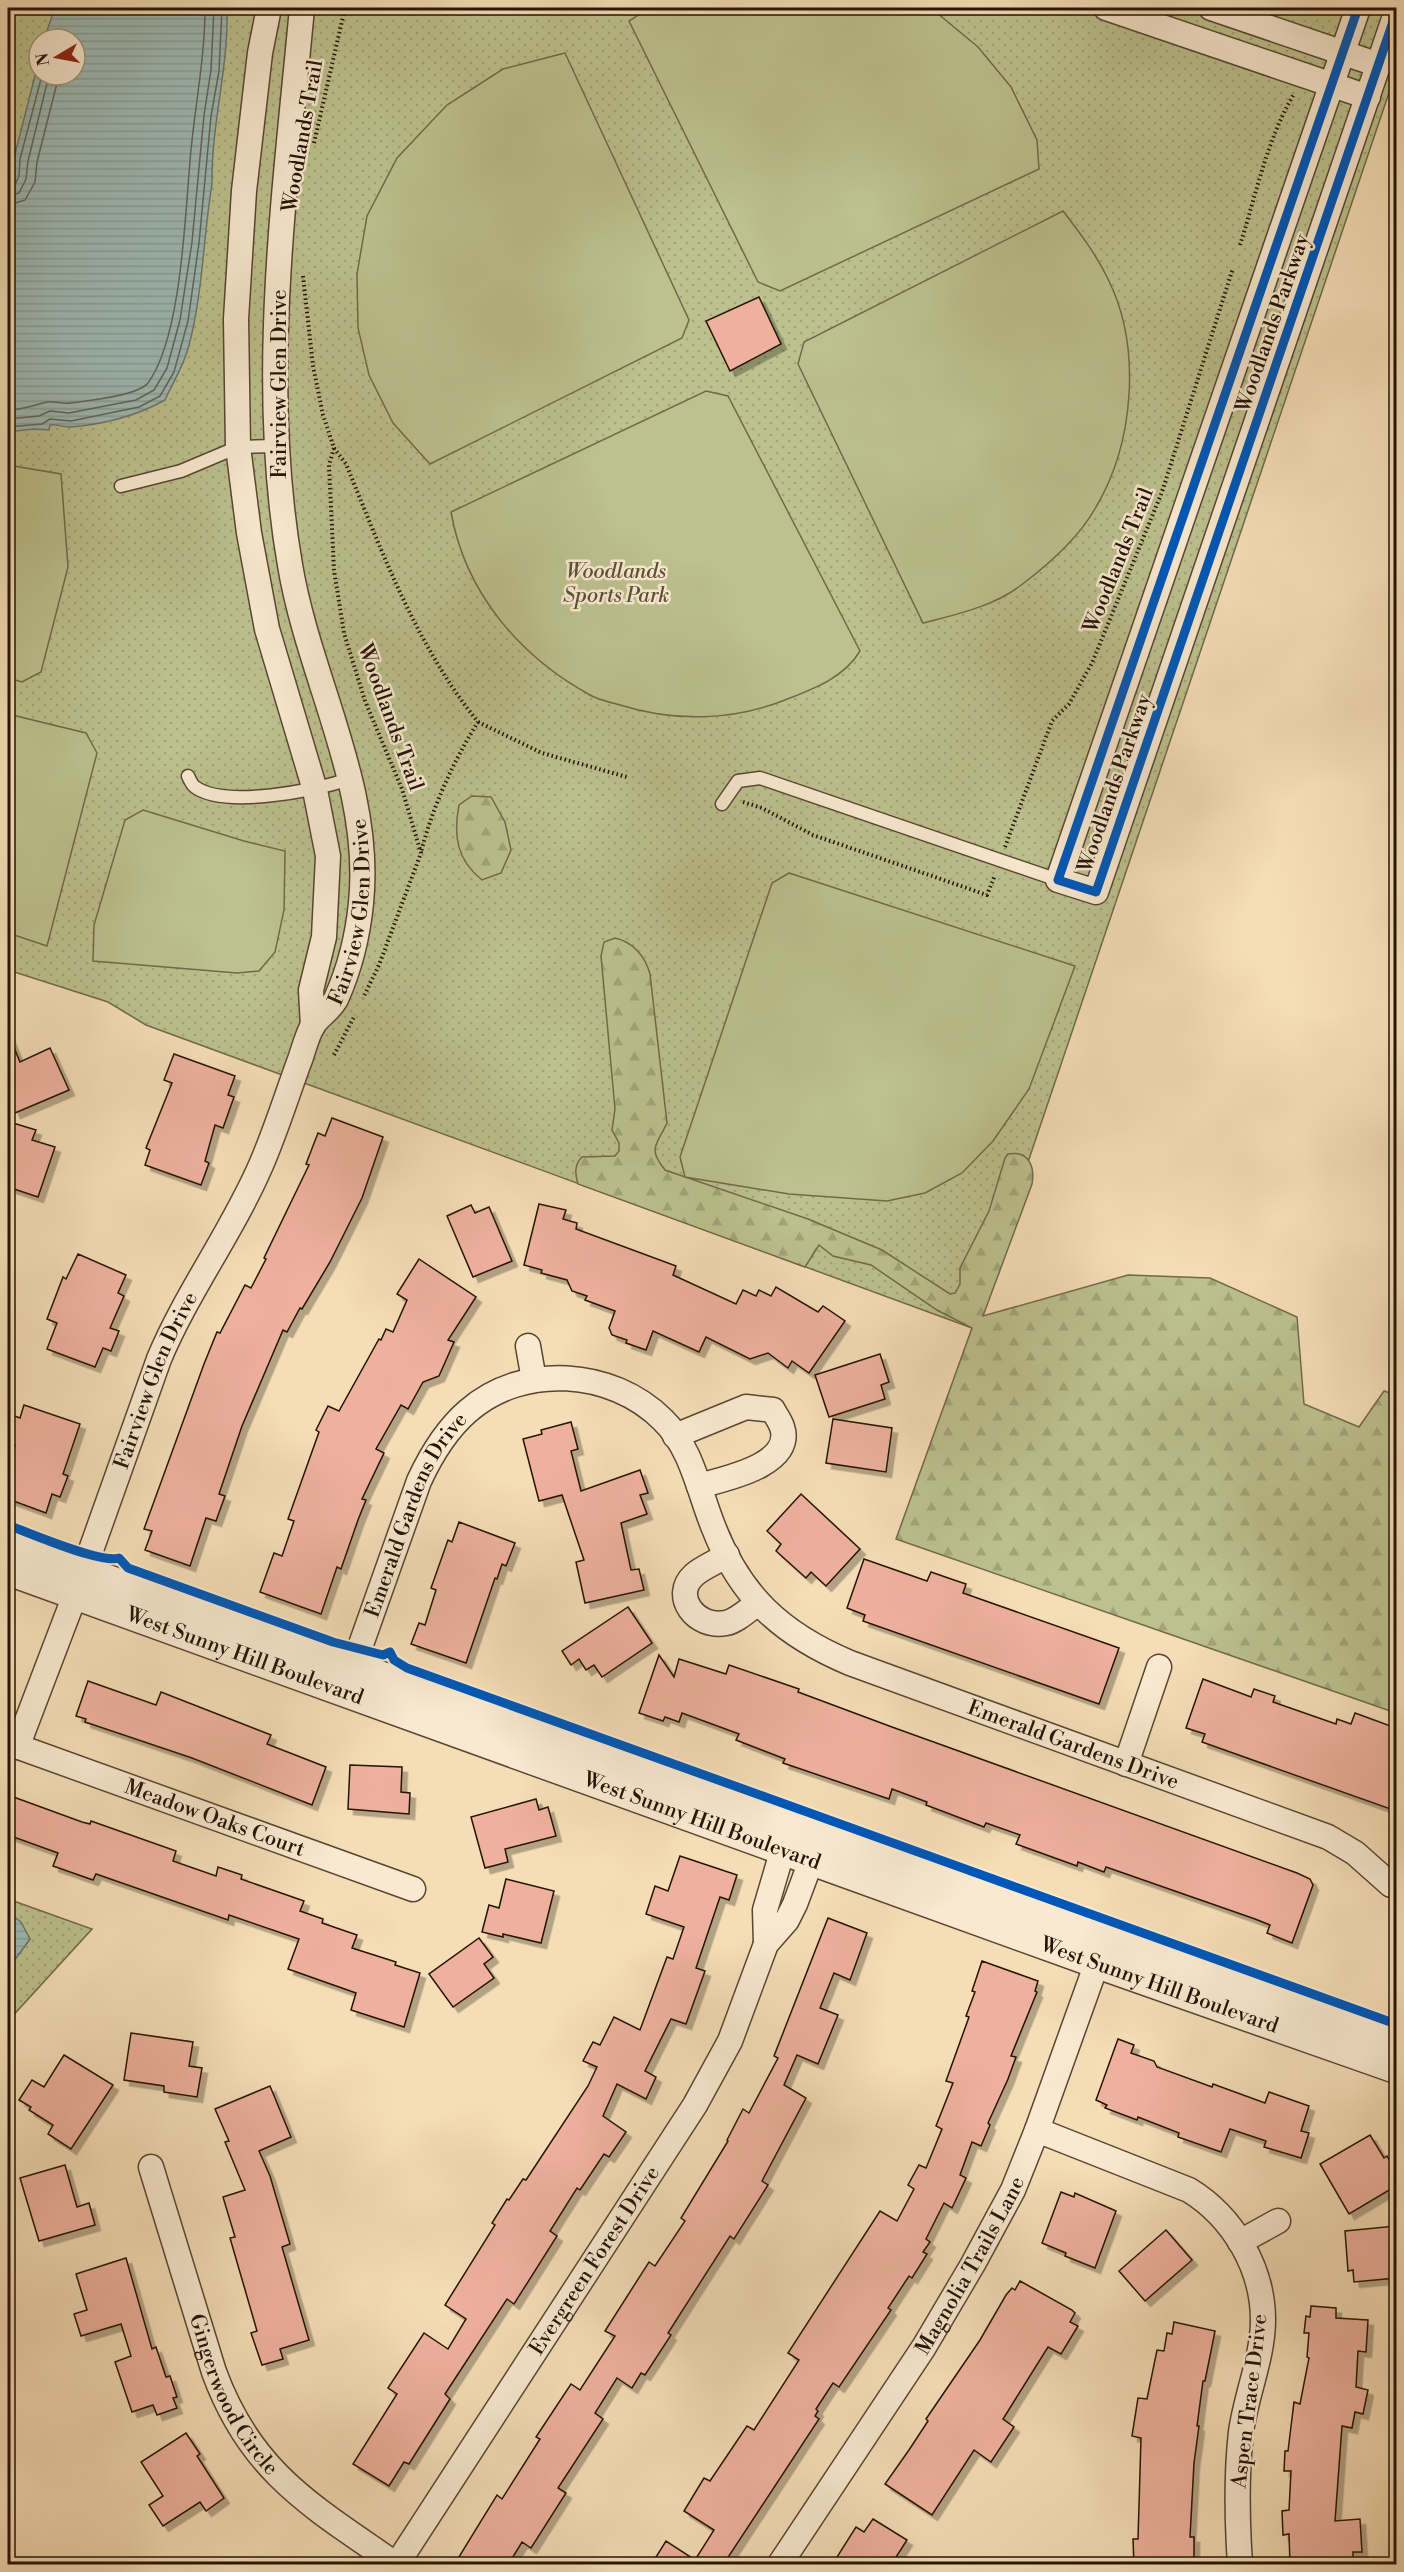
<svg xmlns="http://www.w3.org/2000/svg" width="1404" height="2572" viewBox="0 0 1404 2572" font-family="'Libre Bodoni',serif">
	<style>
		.grass { fill: url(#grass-dots); stroke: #706a4a; stroke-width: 1.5; fill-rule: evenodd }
		.forest { fill: url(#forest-firs); stroke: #706a4a; stroke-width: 1.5 }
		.pitch { fill: #bcc18e; stroke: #706a4a; stroke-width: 1.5 }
		.water { fill: url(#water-rules); stroke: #6e776f; stroke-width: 1.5 }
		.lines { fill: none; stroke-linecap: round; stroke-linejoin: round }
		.shore { stroke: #62665e; stroke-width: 1.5 }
		.building { fill: #eeb19e; stroke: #251306; stroke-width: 1.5; filter: url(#shadow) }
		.service-casing { stroke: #594632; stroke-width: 15 }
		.minor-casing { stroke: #594632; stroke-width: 27 }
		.tertiary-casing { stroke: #594632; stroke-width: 33 }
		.path { stroke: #251306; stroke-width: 4; stroke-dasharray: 1.5 3; stroke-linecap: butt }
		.service { stroke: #f8e9d0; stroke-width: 12 }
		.minor { stroke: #f8e9d0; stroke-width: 24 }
		.tertiary { stroke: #f8e9d0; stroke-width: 30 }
		.cycleway-casing { stroke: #f8e9d0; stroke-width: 13 }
		.cycleway { stroke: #0057b8; stroke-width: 9 }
		.labels { text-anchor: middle; stroke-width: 5; stroke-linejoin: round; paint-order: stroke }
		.street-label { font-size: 21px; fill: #251306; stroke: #f8e9d0 }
		.park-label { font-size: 21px; font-style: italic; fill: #5a5036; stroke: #f8e9d0 }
	</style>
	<defs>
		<pattern id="grass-dots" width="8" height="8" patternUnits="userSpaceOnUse" patternTransform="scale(1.5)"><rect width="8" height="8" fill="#bcc18e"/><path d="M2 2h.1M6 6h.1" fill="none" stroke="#a1a579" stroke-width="1.8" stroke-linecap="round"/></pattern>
		<pattern id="forest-firs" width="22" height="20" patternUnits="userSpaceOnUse" patternTransform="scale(1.5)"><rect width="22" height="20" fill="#bcc18e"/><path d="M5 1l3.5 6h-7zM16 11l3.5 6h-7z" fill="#a1a579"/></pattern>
		<pattern id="water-rules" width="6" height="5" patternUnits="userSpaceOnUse" patternTransform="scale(1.5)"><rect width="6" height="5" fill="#9ebab5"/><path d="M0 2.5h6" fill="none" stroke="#889f9a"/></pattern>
		<filter id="shadow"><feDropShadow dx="5.5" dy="5.5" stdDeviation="0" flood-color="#0004"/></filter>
	</defs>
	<rect width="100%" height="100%" fill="#f5ddb6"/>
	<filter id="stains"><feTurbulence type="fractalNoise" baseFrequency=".00333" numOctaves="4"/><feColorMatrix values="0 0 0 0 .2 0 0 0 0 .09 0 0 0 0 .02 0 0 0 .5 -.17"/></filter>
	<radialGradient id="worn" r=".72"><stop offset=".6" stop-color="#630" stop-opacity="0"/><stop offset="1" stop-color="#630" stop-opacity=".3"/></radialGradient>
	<g class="grass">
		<path d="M8 8H1396V72L972 1328 146 1025 108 1002 8 970ZM39 39H75V75H39Z"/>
		<path d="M8 1899 92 1929 8 2021V1969L30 1939 11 1913 8 1912Z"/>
	</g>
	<g class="forest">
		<path d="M472 796 491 797 505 822 511 850 501 873 482 880C457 860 453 836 459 805Z"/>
		<path d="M615 938C633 942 645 956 650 974L667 1123C657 1145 647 1148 665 1170L808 1219 882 1250 950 1294 955 1293 960 1284V1268L989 1211 1005 1158 1008 1154C1029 1150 1035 1167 1032 1184L983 1316 1128 1275 1210 1278 1297 1317 1304 1404 1359 1427 1384 1391 1396 1395V1713L896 1539 972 1328 937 1310 871 1265 833 1256 819 1245 805 1267 578 1184C575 1174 574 1165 582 1157L615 1156 619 1151V1143L612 1130 615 1109 601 956 604 942Z"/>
	</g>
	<g class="pitch">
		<path d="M649 8H931L978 47 1011 87 1037 140 1039 169 780 291 758 282 629 21Z"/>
		<path d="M565 53 689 320 682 338 430 464 393 423 369 375 358 328 357 274 367 216 397 158 447 105 503 69Z"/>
		<path d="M1063 211C1080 233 1096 254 1108 279 1142 347 1134 443 1096 507 1079 538 1048 565 1020 586 992 607 957 614 923 623L798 364 804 342Z"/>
		<path d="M706 391 728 396 860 651C844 678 813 689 785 700 732 721 674 722 620 705 610 702 598 700 590 695 519 656 465 592 451 512Z"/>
		<path d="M8 465 61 474 68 567 41 672 22 682 8 678Z"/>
		<path d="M8 714 86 733 97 753 47 946 8 933Z"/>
		<path d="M143 810 244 841 285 851 284 910 275 952 259 971 237 973 93 961 94 925 125 820Z"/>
		<path d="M789 873 1075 966 1029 1089 993 1141 962 1173 925 1193 887 1201 789 1194 685 1177 680 1157 772 883Z"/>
	</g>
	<g class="water">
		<path d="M55 8H227C229 67 211 124 212 184 203 238 203 295 188 349 182 369 173 382 165 400 137 416 101 425 69 427 62 427 57 424 50 425L49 430 34 429 8 432V188L13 175 14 158 39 60V75H75V39H44Z"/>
		<path d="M8 1912 21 1922 30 1939 8 1969Z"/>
	</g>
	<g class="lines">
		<g class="shore">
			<path d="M8 189 14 187 19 176 20 159 42 75"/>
			<path d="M8 196 19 193 26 179 28 161 49 75"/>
			<path d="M8 205 25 200 35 182 37 162 59 75"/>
			<path d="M8 410C22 410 34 405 47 402 55 401 62 404 70 403 86 401 138 396 148 383 181 338 185 218 190 161 194 110 205 60 205 8"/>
			<path d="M8 419 39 416 50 411 69 413 136 400 154 390 167 368 180 320 192 242 204 115 211 70 214 8"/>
			<path d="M8 427 42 424 50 419 71 421 139 407 160 396 174 372 188 321 199 243 211 116 219 71 222 8"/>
		</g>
	</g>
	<g class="building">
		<path d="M759 297 781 344 730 371 706 321Z"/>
		<path d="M8 1033 20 1062 50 1048 69 1090 15 1113 8 1097Z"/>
		<path d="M174 1054 235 1076 228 1095 234 1097 223 1128 215 1125 205 1161 209 1163 201 1185 145 1165 150 1150 146 1148 172 1083 164 1080Z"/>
		<path d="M332 1118 383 1137 362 1198 330 1262 302 1309 300 1308 287 1332 283 1330 242 1426 219 1494 225 1496 216 1521 206 1518 190 1566 145 1550 152 1531 144 1529 204 1364 217 1332 220 1333 245 1285 251 1288 266 1259 264 1258 309 1165 306 1164 318 1133 325 1136Z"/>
		<path d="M13 1123 36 1130 32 1140 55 1147 38 1197 8 1187V1141Z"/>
		<path d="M539 1204 566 1210 563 1219 577 1223 576 1229 676 1266 673 1275 736 1304 743 1290 756 1296 759 1290 771 1296 776 1287 818 1312 823 1306 845 1321 809 1373 792 1361 788 1368 768 1353 750 1359 706 1337 699 1352 653 1331 646 1350 626 1343 627 1340 612 1335 609 1328 615 1311 585 1300 587 1296 572 1291 567 1280 541 1273 542 1270 524 1265Z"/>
		<path d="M471 1205 475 1213 489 1207 512 1261 473 1277 447 1216Z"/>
		<path d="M78 1254 126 1275 118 1293 124 1296 110 1328 119 1331 111 1351 103 1348 95 1367 47 1349 57 1323 47 1319 63 1277 66 1279Z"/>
		<path d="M419 1259 476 1297 448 1340 454 1342 439 1376 423 1382 408 1409 401 1405 376 1449 384 1453 362 1499 366 1500 358 1520 341 1569 337 1567 321 1614 260 1592 274 1553 282 1556 294 1521 288 1519 319 1432 316 1430 328 1406 339 1411 379 1339 381 1340 386 1329 393 1332 407 1300 397 1294Z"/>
		<path d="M880 1354 889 1382 881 1385 885 1399 829 1417 815 1375Z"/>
		<path d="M24 1405 80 1424 63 1474 68 1476 60 1497 52 1494 46 1513 8 1499V1466L15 1445 8 1443V1427L12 1415 20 1418Z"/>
		<path d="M833 1419 892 1428 886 1472 826 1463Z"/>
		<path d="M571 1422 578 1449 571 1451 581 1491 640 1470 648 1493 640 1495 647 1514 621 1523 631 1570 639 1569 644 1590 585 1603 576 1562 584 1560 562 1495 539 1501 523 1439 542 1434 541 1430Z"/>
		<path d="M801 1494 860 1549 826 1586 811 1572 806 1578 776 1551 781 1544 767 1531Z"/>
		<path d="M459 1522 515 1543 506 1566 502 1564 497 1579 495 1578 466 1663 411 1644 419 1623 425 1625 436 1590 431 1588 448 1540 452 1542Z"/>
		<path d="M864 1559 927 1581 931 1572 954 1580 966 1584 963 1593 1119 1648 1099 1704 863 1621 865 1615 847 1608Z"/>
		<path d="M628 1607 652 1643 602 1677 594 1665 586 1670 579 1659 571 1665 562 1651Z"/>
		<path d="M659 1655 674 1677 679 1659 726 1674 729 1665 799 1689 798 1692 892 1727 1297 1873 1310 1879 1313 1885 1292 1943 1267 1933 1270 1925 1255 1919 1106 1867 1104 1872 1078 1862 1077 1866 1016 1844 1020 1835 986 1823 984 1827 926 1805 927 1802 892 1789 889 1799 783 1763 785 1759 736 1740 739 1734 682 1713 679 1722 665 1717 663 1721 639 1713Z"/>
		<path d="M1203 1679 1251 1697 1254 1689 1275 1696 1273 1702 1336 1724 1337 1719 1351 1724 1355 1713 1396 1728V1811L1202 1742 1205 1734 1186 1728Z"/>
		<path d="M88 1681 156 1705 161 1692 271 1735 267 1744 326 1767 312 1805 192 1758 85 1722 86 1719 76 1716Z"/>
		<path d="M350 1765 402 1767 401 1792 410 1793 409 1814 348 1809Z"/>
		<path d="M8 1795 82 1822 90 1824 91 1821 176 1851 173 1861 216 1876 218 1867 242 1875 241 1879 304 1901 300 1911 323 1919 322 1923 357 1935 352 1948 396 1962 395 1965 420 1973 404 2027 351 2010 356 1993 288 1969 299 1939 229 1915 228 1920 96 1874 93 1880 53 1866 58 1853 8 1835Z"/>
		<path d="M536 1799 539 1810 548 1807 556 1836 505 1849 508 1862 485 1868 471 1817Z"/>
		<path d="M680 1856 737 1875 729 1900 720 1897 696 1968 705 1971 686 2024 671 2019 645 2071 656 2077 646 2099 617 2084 603 2116 626 2132 609 2157 604 2154 580 2190 577 2188 550 2231 557 2236 514 2304 507 2299 445 2394 450 2399 409 2464 404 2462 389 2486 353 2464 397 2394 388 2388 424 2333 448 2349 466 2319 445 2305 495 2225 492 2223 507 2199 509 2200 523 2179 526 2180 588 2086 597 2067 583 2061 593 2042 600 2045 614 2017 640 2030 667 1957 673 1959 684 1927 646 1914 655 1886 668 1891Z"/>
		<path d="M506 1879 554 1891 541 1943 503 1934V1937L482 1932 489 1905 499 1908Z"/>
		<path d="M828 1918 867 1933 850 1980 834 1973 820 2008 838 2015 818 2064 797 2055 784 2085 806 2098 762 2181 768 2185 734 2239 730 2236 668 2333 671 2335 645 2375 641 2373 632 2388 617 2378 595 2413 603 2419 558 2488 566 2493 531 2548 522 2542 508 2565H454L497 2495 502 2499 540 2439 536 2437 571 2384 580 2390 615 2336 605 2331 649 2262 655 2266 685 2221 681 2218 728 2141 727 2140 743 2109 749 2113 778 2058 774 2056Z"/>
		<path d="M479 1938 493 1957 484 1964 494 1978 453 2007 429 1974Z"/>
		<path d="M982 1961 1038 1981 1035 1991 1037 1992 1011 2056 1016 2057 1008 2079 988 2123 990 2125 981 2146 972 2142 960 2175 966 2178 952 2208 944 2203 926 2239 930 2242 923 2252 927 2254 912 2278 909 2276 888 2308 891 2310 839 2387 833 2383 816 2409 818 2411 815 2416 819 2419 723 2565H651L666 2541 695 2560 714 2530 684 2511 704 2478 710 2481 747 2426 754 2430 799 2360 788 2353 880 2211 897 2221 914 2189 908 2185 919 2165 926 2168 942 2129 936 2126 953 2083 946 2081 969 2017 966 2016 975 1992 972 1991Z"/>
		<path d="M131 2033 193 2042 189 2066 202 2068 197 2097 164 2092V2086L124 2080Z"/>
		<path d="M1118 2039 1134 2045 1131 2053 1154 2061 1157 2067 1212 2087 1213 2084 1265 2103 1269 2092 1309 2106 1301 2131 1309 2133 1301 2158 1264 2147 1266 2141 1230 2129 1221 2152 1178 2137 1179 2133 1138 2117 1137 2120 1105 2108 1107 2105 1096 2100Z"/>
		<path d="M64 2055 113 2085 71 2149 48 2134 53 2125 29 2110 31 2107 19 2100 32 2080 44 2087Z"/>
		<path d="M270 2086 291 2137 259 2151 270 2176 290 2244 282 2247 309 2340 280 2349 283 2359 262 2365 251 2333 257 2331 230 2238 235 2237 223 2197 245 2190 225 2142 229 2141 215 2109Z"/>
		<path d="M1370 2135 1384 2158 1387 2156 1396 2173V2186L1349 2214 1320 2164Z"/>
		<path d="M65 2165 77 2207 89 2203 95 2225 39 2241 20 2178Z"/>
		<path d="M1061 2192 1074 2197 1075 2193 1116 2211 1095 2268 1065 2256 1066 2253 1042 2243Z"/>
		<path d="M1396 2226V2278L1354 2282 1353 2270 1348 2271 1345 2231Z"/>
		<path d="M1166 2230 1192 2260 1145 2301 1119 2271Z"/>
		<path d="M126 2258 152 2349 156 2347 166 2377 170 2376 177 2397 173 2398 177 2408 157 2415 153 2405 132 2412 115 2362 131 2356 121 2324 81 2336 74 2314 87 2310 76 2274Z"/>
		<path d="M1020 2281 1072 2310 1075 2313 1070 2322 1078 2326 1061 2354 1048 2347 1003 2419 1014 2427 991 2462 974 2450 932 2515 885 2484 909 2450 928 2421 926 2419 980 2340 1006 2295 1012 2288 1015 2290Z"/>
		<path d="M1311 2306 1336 2308V2318L1368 2320 1366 2352 1358 2351 1356 2387 1368 2390 1363 2414 1355 2412 1352 2428 1342 2426 1335 2521 1360 2519 1362 2552H1353V2562L1290 2564 1289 2534 1283 2535 1282 2511 1289 2510 1291 2471H1284L1285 2451H1288L1294 2402 1300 2404 1309 2358 1307 2357 1309 2333H1304L1306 2316 1310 2317Z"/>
		<path d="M1174 2322 1215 2331 1205 2381H1203L1197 2426H1199L1194 2463 1190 2537H1194V2565H1134L1133 2539H1138L1141 2438 1132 2436 1138 2398 1147 2399 1157 2350 1164 2351 1167 2333 1172 2334Z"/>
		<path d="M186 2433 200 2454 197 2456 224 2498 206 2511 200 2502 163 2526 149 2505 163 2496 141 2462Z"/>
		<path d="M873 2519 907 2540 891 2565H832L856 2527 864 2532Z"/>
	</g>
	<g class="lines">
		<defs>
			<g id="service">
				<path d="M121 486 181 471 238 447 276 446"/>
				<path d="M188 776C190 780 192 785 195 787 226 809 315 790 350 779"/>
				<path d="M722 804 738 781 760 778 1058 880"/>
			</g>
			<g id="minor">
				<path d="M269 8 260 53 244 191 236 319 238 447 249 533 267 629 315 790 328 856 324 937 311 990 313 1026"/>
				<path d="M1106 8 1368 97"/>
				<path d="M1211 8 1379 65"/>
				<path d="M1358 8 1058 880 1096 892 1396 13"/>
				<path d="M528 1346 534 1380"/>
				<path d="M675 1436 746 1407 773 1410C776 1416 780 1421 782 1427 795 1465 724 1479 699 1486"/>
				<path d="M727 1555C717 1562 703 1567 694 1575 671 1596 696 1629 726 1623 737 1621 749 1609 758 1603"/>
				<path id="s1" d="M348 1681 419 1481C431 1455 446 1430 468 1411 523 1363 612 1369 663 1420 691 1447 699 1491 713 1526 740 1596 781 1634 850 1663L1328 1837 1355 1853 1391 1885"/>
				<path id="s2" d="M8 1743 413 1889"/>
				<path id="s3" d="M17 1747 75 1595 159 1359C187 1292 232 1232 261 1165 275 1133 286 1098 298 1065 303 1053 306 1037 313 1025 319 1016 331 1009 336 999 349 970 358 934 361 903 373 786 309 679 290 565 258 381 285 192 302 8"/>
				<path d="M1126 1764 1159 1667"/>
				<path d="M766 1944 765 1910 788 1832"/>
				<path d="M1037 2130 1189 2190C1233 2217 1263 2268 1263 2320 1263 2357 1246 2395 1241 2432 1236 2476 1237 2520 1240 2564"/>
				<path id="s4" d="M151 2167 214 2372C251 2473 312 2506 395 2564"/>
				<path d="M1240 2242 1278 2221"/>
				<path id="s5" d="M397 2564 695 2105 730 2041 766 1944 787 1920 795 1904 817 1845"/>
				<path id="s6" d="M780 2564 924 2347 973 2264 1013 2190 1037 2130 1103 1946"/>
			</g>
			<g id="tertiary">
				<path d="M8 1545 354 1667 1396 2043"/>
				<path id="s7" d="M8 1570 1097 1963 1396 2068"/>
			</g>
		</defs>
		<use href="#service" class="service-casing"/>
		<use href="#minor" class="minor-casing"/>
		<use href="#tertiary" class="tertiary-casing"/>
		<g class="path">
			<path d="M314 143 345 8"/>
			<path d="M1240 245C1256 195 1267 139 1294 94"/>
			<path d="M303 276 313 366 323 415 334 448 329 465 334 570 344 633 365 701 402 789 421 853 379 965 363 998"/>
			<path d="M334 448 346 464C383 554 416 645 478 722 453 762 433 806 421 852"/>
			<path d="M478 722 542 753 627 777"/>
			<path d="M743 802 762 808 813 835 987 895 995 875"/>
			<path d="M1005 847 1052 721 1069 704 1092 663 1162 492 1233 268"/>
			<path d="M334 1055 355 1015"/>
		</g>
		<use href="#service" class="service"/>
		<use href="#minor" class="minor"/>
		<use href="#tertiary" class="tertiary"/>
		<defs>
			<g id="cycleway">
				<path d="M1358 8 1058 880 1096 892 1396 13"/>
				<path d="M8 1525C29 1533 101 1564 119 1558L128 1568 142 1573 333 1642 383 1655 390 1652 394 1660 407 1668 1396 2024"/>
			</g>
		</defs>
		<use href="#cycleway" class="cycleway-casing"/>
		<use href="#cycleway" class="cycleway"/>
	</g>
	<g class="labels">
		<g class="street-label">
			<text transform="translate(302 136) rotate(-80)" y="7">Woodlands Trail</text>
			<text transform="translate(1272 323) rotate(-71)" y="7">Woodlands Parkway</text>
			<text transform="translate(279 384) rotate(-90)" y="7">Fairview Glen Drive</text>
			<text transform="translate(1118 560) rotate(-68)" y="7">Woodlands Trail</text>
			<text transform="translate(391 717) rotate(70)" y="7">Woodlands Trail</text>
			<text transform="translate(1114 783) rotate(-71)" y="7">Woodlands Parkway</text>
			<text dy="7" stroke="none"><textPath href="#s3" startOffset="906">Fairview Glen Drive</textPath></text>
			<text dy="7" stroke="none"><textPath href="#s3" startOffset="392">Fairview Glen Drive</textPath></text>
			<text dy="7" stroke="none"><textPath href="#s1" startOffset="180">Emerald Gardens Drive</textPath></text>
			<text dy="7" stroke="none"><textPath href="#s7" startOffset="252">West Sunny Hill Boulevard</textPath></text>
			<text dy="7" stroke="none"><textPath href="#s1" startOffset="1068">Emerald Gardens Drive</textPath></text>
			<text dy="7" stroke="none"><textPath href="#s2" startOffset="220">Meadow Oaks Court</textPath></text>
			<text dy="7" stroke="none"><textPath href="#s7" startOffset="738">West Sunny Hill Boulevard</textPath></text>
			<text dy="7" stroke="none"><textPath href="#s7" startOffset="1224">West Sunny Hill Boulevard</textPath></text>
			<text dy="7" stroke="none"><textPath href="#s5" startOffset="362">Evergreen Forest Drive</textPath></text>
			<text dy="7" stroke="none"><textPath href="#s6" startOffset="354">Magnolia Trails Lane</textPath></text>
			<text dy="7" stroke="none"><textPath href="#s4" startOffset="243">Gingerwood Circle</textPath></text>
			<text transform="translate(1249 2401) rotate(-83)" y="7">Aspen Trace Drive</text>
		</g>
		<g class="park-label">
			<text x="616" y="578">Woodlands<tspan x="616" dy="24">Sports Park</tspan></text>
		</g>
	</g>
	<rect width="1404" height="2572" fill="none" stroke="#f5ddb6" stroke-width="30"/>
	<rect x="9" y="9" width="1386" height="2554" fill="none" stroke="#251306" stroke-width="3"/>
	<rect x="15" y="15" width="1374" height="2542" fill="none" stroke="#251306" stroke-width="1.5"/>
	<g transform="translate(57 57) rotate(260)"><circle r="28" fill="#f8e9d0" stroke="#a4937f" stroke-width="1.5"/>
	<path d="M0-4.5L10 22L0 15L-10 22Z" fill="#8f2418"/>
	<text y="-9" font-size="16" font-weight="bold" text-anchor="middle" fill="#251306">N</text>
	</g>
	<rect width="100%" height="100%" filter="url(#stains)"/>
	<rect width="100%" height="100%" fill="url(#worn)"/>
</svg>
